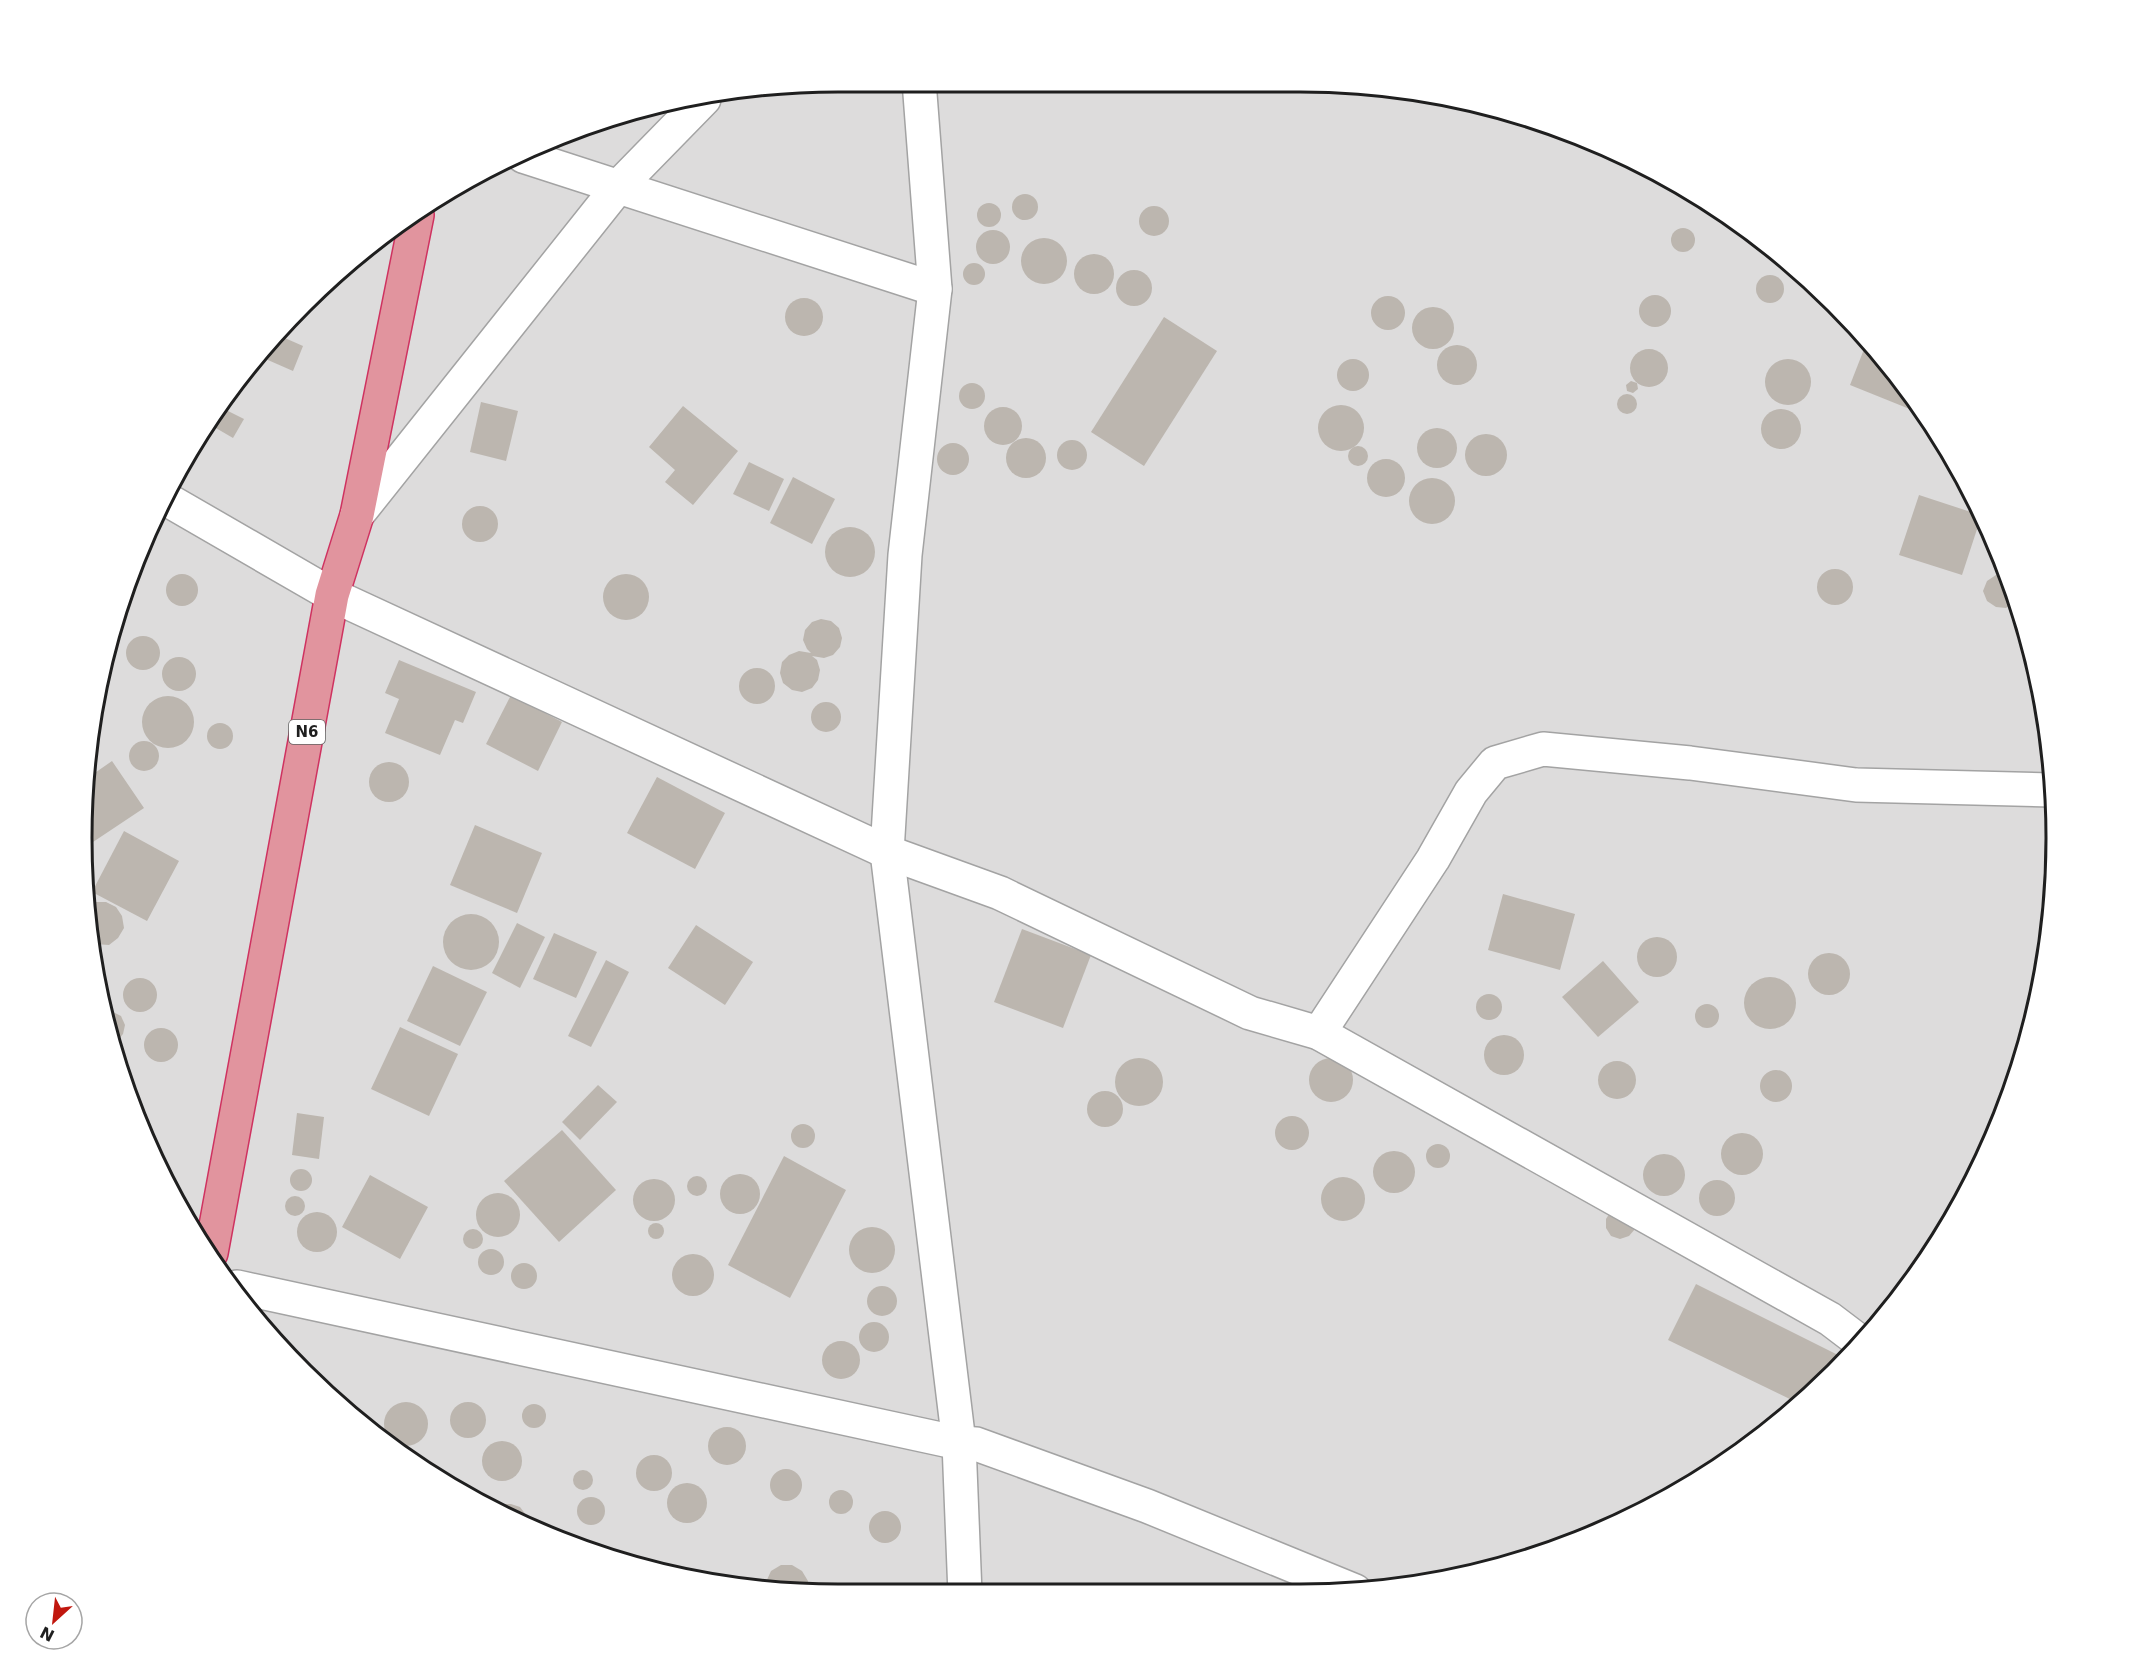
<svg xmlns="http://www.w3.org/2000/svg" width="2137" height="1675" viewBox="0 0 2137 1675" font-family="'DejaVu Sans',sans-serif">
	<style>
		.residential { fill: #dddcdc }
		.building { fill: #bcb6af }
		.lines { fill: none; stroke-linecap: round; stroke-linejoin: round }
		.street-casing { stroke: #a3a3a3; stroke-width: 36 }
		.highway-casing { stroke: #cf3260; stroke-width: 36 }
		.street { stroke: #fff; stroke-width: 33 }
		.highway { stroke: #e1949e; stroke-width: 33 }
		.labels { text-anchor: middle; stroke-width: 6; stroke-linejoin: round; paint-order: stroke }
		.shield { fill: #fff; stroke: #626262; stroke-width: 1.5 }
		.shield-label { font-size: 15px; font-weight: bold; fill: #1f1f1f }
		.rim { fill: none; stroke: #1f1f1f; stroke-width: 3 }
	</style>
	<rect width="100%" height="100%" fill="#efede6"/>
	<path class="residential" d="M838 81 1349 83 1542 121 1634 159 1760 238 1868 338 1954 459 2016 594 2049 738 2054 887 2030 1033 1978 1172 1900 1298 1799 1406 1678 1492 1542 1554 1349 1592 837 1594 690 1580 548 1536 417 1466 302 1372 183 1216 107 1034 81 838 107 642 182 460 302 303 459 183 641 107Z"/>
	<g class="building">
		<circle cx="1025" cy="207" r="13"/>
		<circle cx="989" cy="215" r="12"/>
		<circle cx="1154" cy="221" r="15"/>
		<circle cx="1683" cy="240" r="12"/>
		<circle cx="993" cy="247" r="17"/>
		<circle cx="1044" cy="261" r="23"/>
		<circle cx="1094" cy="274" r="20"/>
		<circle cx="974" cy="274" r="11"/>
		<circle cx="1134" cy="288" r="18"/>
		<circle cx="1770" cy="289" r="14"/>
		<circle cx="1655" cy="311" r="16"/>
		<circle cx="1388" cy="313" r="17"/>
		<circle cx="804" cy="317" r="19"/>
		<circle cx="1433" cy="328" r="21"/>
		<path d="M1164 317 1217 351 1144 466 1091 432Z"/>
		<path d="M278 335 303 346 293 371 261 357Z"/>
		<path d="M1868 339 1922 414 1850 385Z"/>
		<circle cx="1457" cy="365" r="20"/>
		<circle cx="1649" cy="368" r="19"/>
		<circle cx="1353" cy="375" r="16"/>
		<circle cx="1788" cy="382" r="23"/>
		<path d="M1631 381 1637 383 1638 389 1633 393 1627 391 1626 385Z"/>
		<circle cx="972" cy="396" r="13"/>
		<circle cx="1627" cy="404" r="10"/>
		<path d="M481 402 518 411 506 461 470 452Z"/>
		<circle cx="1341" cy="428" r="23"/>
		<path d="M683 406 738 451 693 505 665 482 675 470 649 447Z"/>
		<circle cx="1003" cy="426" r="19"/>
		<path d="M222 408 244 419 233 438 209 424Z"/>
		<circle cx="1781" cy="429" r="20"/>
		<circle cx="1437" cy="448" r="20"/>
		<circle cx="1486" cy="455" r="21"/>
		<circle cx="1026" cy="458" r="20"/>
		<circle cx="1072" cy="455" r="15"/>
		<circle cx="953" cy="459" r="16"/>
		<circle cx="1358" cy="456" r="10"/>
		<circle cx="1386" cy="478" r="19"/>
		<path d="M749 462 784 479 769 511 733 494Z"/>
		<path d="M793 477 835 499 812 544 770 523Z"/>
		<circle cx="1432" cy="501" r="23"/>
		<path d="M1919 495 1980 515 1981 517 1962 575 1899 555Z"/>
		<circle cx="480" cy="524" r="18"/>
		<circle cx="850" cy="552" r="25"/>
		<circle cx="1835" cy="587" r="18"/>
		<circle cx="182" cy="590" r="16"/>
		<circle cx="626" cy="597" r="23"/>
		<path d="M1996 575H2007L2016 594 2015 601 2006 608 1996 607 1987 601 1983 591 1987 581Z"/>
		<path d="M821 619 831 621 839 628 842 638 840 647 833 655 824 658 812 656 817 660 820 670 818 680 812 688 802 692 792 690 783 683 780 673 782 662 789 655 799 651 811 653 807 649 803 640 805 630 812 622Z"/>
		<circle cx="143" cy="653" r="17"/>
		<circle cx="179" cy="674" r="17"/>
		<path d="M399 660 476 692 463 723 455 720 440 755 385 733 399 699 385 693Z"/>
		<circle cx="757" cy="686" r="18"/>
		<path d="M511 695 562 722 538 771 486 744Z"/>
		<circle cx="168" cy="722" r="26"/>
		<circle cx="826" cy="717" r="15"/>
		<circle cx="220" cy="736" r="13"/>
		<circle cx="144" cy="756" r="15"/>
		<path d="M112 761 144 808 87 846 81 837 87 791 90 789 88 786 89 777Z"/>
		<circle cx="389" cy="782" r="20"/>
		<path d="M657 777 725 813 695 869 627 833Z"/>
		<path d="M475 825 542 853 517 913 450 885Z"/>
		<path d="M124 831 179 861 147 921 92 892Z"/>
		<path d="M1503 894 1575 914 1560 970 1488 950Z"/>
		<path d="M95 902H106L116 907 122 916 124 928 118 938 109 945 95 944 90 905Z"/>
		<circle cx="471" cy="942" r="28"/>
		<path d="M517 923 545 937 520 988 492 973Z"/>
		<path d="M696 925 753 962 725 1005 668 968Z"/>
		<path d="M1022 929 1091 955 1063 1028 994 1002Z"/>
		<path d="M554 933 597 952 576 998 533 979Z"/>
		<circle cx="1657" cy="957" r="20"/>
		<circle cx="1829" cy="974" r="21"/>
		<path d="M606 960 629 972 591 1047 568 1036Z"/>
		<path d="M1603 961 1639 1002 1598 1037 1562 997Z"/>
		<path d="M433 966 487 992 460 1046 407 1021Z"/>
		<circle cx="1770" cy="1003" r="26"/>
		<circle cx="140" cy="995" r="17"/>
		<circle cx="1489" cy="1007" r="13"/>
		<circle cx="1707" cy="1016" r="12"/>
		<path d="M113 1012 121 1016 125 1025 123 1034 117 1041H110L107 1034 104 1013Z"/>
		<path d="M400 1027 458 1054 429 1116 371 1089Z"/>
		<circle cx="161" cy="1045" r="17"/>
		<circle cx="1504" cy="1055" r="20"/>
		<circle cx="1331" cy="1080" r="22"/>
		<circle cx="1139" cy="1082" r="24"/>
		<circle cx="1617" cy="1080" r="19"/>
		<circle cx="1776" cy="1086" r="16"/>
		<path d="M598 1085 617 1102 580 1140 562 1122Z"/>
		<circle cx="1105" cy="1109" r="18"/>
		<path d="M297 1113 324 1117 319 1159 292 1155Z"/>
		<circle cx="1292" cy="1133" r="17"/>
		<circle cx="803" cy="1136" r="12"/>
		<path d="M562 1130 616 1190 559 1242 504 1181Z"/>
		<circle cx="1742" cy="1154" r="21"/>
		<circle cx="1438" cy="1156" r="12"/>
		<circle cx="1394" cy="1172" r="21"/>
		<circle cx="1664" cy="1175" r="21"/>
		<path d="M784 1156 846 1190 790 1298 728 1265Z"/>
		<circle cx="301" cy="1180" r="11"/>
		<circle cx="740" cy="1194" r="20"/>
		<path d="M370 1175 428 1207 400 1259 342 1227Z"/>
		<circle cx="697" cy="1186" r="10"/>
		<circle cx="1343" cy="1199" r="22"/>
		<circle cx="654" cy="1200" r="21"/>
		<circle cx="1717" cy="1198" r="18"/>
		<circle cx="498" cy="1215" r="22"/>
		<circle cx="295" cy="1206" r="10"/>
		<path d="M1611 1211 1635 1219V1229L1629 1236 1620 1239 1611 1236 1606 1228V1219Z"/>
		<circle cx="317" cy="1232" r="20"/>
		<circle cx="656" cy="1231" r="8"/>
		<circle cx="872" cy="1250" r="23"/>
		<circle cx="473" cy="1239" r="10"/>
		<circle cx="491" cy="1262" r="13"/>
		<circle cx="693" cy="1275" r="21"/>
		<circle cx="524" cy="1276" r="13"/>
		<path d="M1696 1284 1838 1355 1829 1373 1800 1404 1668 1340Z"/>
		<circle cx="882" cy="1301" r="15"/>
		<circle cx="874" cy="1337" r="15"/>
		<circle cx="841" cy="1360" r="19"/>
		<circle cx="406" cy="1424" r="22"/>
		<circle cx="468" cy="1420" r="18"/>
		<circle cx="534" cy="1416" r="12"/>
		<circle cx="727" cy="1446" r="19"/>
		<circle cx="502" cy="1461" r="20"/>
		<circle cx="654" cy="1473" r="18"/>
		<circle cx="786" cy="1485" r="16"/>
		<circle cx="583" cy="1480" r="10"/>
		<circle cx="687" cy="1503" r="20"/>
		<circle cx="841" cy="1502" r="12"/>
		<circle cx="591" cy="1511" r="14"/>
		<path d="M502 1504H511L520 1507 526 1515 527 1525 496 1509Z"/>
		<circle cx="885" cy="1527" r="16"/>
		<path d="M576 1542 585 1545 587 1548 570 1543Z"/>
		<path d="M781 1565H792L802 1571 808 1581V1591L766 1587V1582L771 1571Z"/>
	</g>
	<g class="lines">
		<defs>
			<g id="street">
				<path d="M919 81 935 289 905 555 887 852 959 1443 965 1594"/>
				<path d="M523 156 935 289"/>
				<path d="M166 499 332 595 887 852 1000 893 1250 1013 1319 1033 1830 1319 1859 1341"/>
				<path d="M357 515 618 187 704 99"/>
				<path d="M1319 1033 1433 859 1471 792 1495 763 1543 749 1690 763 1856 785 2051 790"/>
				<path d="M237 1287 959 1443 976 1444 1147 1506 1355 1591"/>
			</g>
			<path id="highway" d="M211 1253 332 595 357 515 417 215"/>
		</defs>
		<use href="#street" class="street-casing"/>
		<use href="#highway" class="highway-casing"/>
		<use href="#street" class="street"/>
		<use href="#highway" class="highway"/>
	</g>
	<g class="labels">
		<rect class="shield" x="289" y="720" width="36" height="24" rx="4.5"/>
		<g class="shield-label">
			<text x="307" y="737">N6</text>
		</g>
	</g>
	<path d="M0 0H2137V1675H0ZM838 92H1300A746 746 0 0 1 2046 838V838A746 746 0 0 1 1300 1584H838A746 746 0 0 1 92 838V838A746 746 0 0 1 838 92Z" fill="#fff" fill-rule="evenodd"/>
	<path class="rim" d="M838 92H1300A746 746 0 0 1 2046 838V838A746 746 0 0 1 1300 1584H838A746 746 0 0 1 92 838V838A746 746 0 0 1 838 92Z"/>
	<g transform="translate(54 1621) rotate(207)"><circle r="28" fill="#ffffff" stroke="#a5a5a5" stroke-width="1.5"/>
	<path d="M0-4.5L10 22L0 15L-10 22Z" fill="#c1170e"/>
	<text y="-9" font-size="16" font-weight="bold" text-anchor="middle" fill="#1f1f1f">N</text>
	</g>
</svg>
